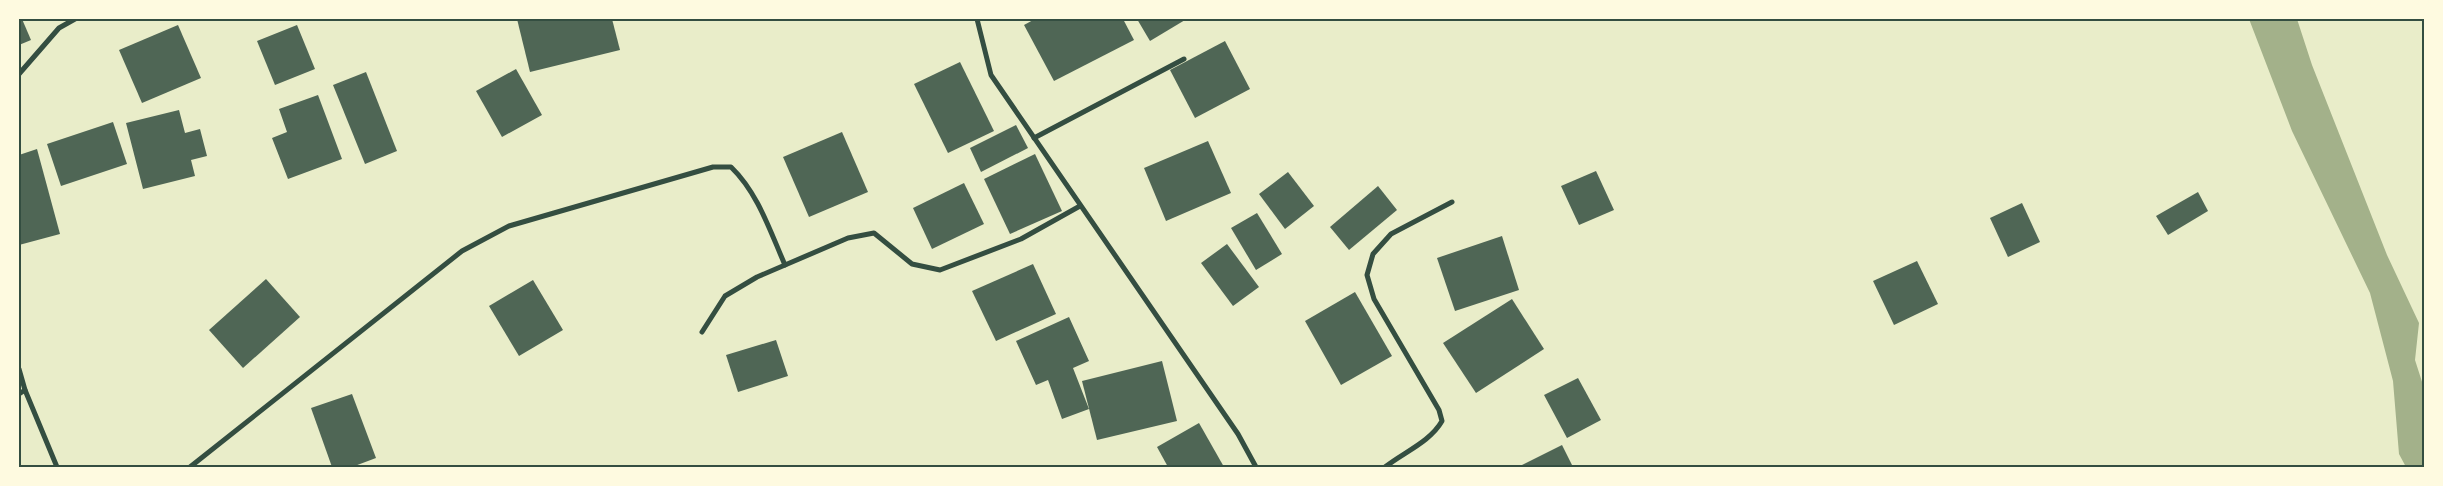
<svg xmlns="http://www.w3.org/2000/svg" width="2443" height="486" viewBox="0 0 2443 486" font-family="'Fira Sans Condensed',sans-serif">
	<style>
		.water { fill: #a3b18a }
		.building { fill: #4f6655 }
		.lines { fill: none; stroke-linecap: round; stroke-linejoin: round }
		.minor { stroke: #344e41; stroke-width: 5 }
		.neatline { fill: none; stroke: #344e41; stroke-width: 2 }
	</style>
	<rect width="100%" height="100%" fill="#e9edc9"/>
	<path class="water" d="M2249 19H2297L2312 65 2387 255 2419 323 2415 360 2424 388V467H2406L2399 454 2393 381 2370 293 2292 131Z"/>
	<g class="building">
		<path d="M19 19H22L31 40 19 45Z"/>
		<path d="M517 19H612L620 50 530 72Z"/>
		<path d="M1035 19H1123L1134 40 1054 81 1024 25Z"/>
		<path d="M1137 19H1184L1185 20 1150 41Z"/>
		<path d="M178 25 201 78 142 103 119 50Z"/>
		<path d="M297 25 315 69 275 85 257 41Z"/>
		<path d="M1225 41 1250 89 1195 118 1170 70Z"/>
		<path d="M960 62 994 131 948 153 914 84Z"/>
		<path d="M516 69 542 115 502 137 476 91Z"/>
		<path d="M366 72 397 151 365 164 333 85Z"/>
		<path d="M318 95 342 159 288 179 272 138 287 132 279 109Z"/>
		<path d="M179 110 185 133 200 129 207 156 191 160 195 176 143 189 126 123Z"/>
		<path d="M113 122 127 164 61 186 47 144Z"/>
		<path d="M1016 125 1028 148 981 172 970 148Z"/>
		<path d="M842 132 868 192 809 217 783 157Z"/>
		<path d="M1208 141 1231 193 1166 221 1144 168Z"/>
		<path d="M37 149 60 234 19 245V155Z"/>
		<path d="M1035 154 1062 211 1010 234 984 179Z"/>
		<path d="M1596 171 1614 210 1579 225 1561 186Z"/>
		<path d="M1288 172 1314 206 1285 229 1259 194Z"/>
		<path d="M964 183 984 224 932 249 913 208Z"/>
		<path d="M1378 186 1397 210 1349 250 1330 227Z"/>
		<path d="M2198 192 2208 211 2168 235 2156 216Z"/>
		<path d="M2022 203 2040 242 2008 257 1990 218Z"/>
		<path d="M1257 213 1282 254 1256 270 1231 228Z"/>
		<path d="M1502 236 1519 290 1455 311 1437 258Z"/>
		<path d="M1227 244 1259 287 1233 306 1201 263Z"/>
		<path d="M1917 261 1938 304 1894 325 1873 281Z"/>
		<path d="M1033 264 1056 314 996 341 972 291Z"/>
		<path d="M266 279 300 317 243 368 209 330Z"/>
		<path d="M533 280 563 330 519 356 489 306Z"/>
		<path d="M1355 292 1392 356 1341 385 1305 321Z"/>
		<path d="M1512 299 1544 349 1476 393 1443 343Z"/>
		<path d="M1069 317 1089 361 1073 368 1089 409 1062 419 1048 380 1036 385 1016 341Z"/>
		<path d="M776 340 788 376 738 392 726 355Z"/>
		<path d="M1162 361 1177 421 1097 440 1082 381Z"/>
		<path d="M1578 378 1601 420 1567 438 1544 395Z"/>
		<path d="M352 394 376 458 352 467H332L311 408Z"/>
		<path d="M1199 423 1224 467H1168L1157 447Z"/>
		<path d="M1562 445 1573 467H1518Z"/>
	</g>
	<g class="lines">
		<g class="minor">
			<path d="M977 19 991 75 1238 434 1256 467"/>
			<path d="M19 74 59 28 75 19"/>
			<path d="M1034 138 1184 59"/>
			<path d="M702 332 725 296 757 277 848 238 874 233 912 264 940 270 1021 239 1080 206"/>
			<path d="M19 369 25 390 19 394"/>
			<path d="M25 390 57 467"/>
			<path d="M190 467 462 251 509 226 713 167H731C758 193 770 231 785 265"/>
			<path d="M1385 467C1404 452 1430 442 1442 421L1439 410 1374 299 1367 275 1373 254 1391 234 1452 202"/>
		</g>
	</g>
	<rect width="2443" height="486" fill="none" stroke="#fefae0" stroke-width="40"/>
	<rect x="20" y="20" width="2403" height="446" class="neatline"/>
</svg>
